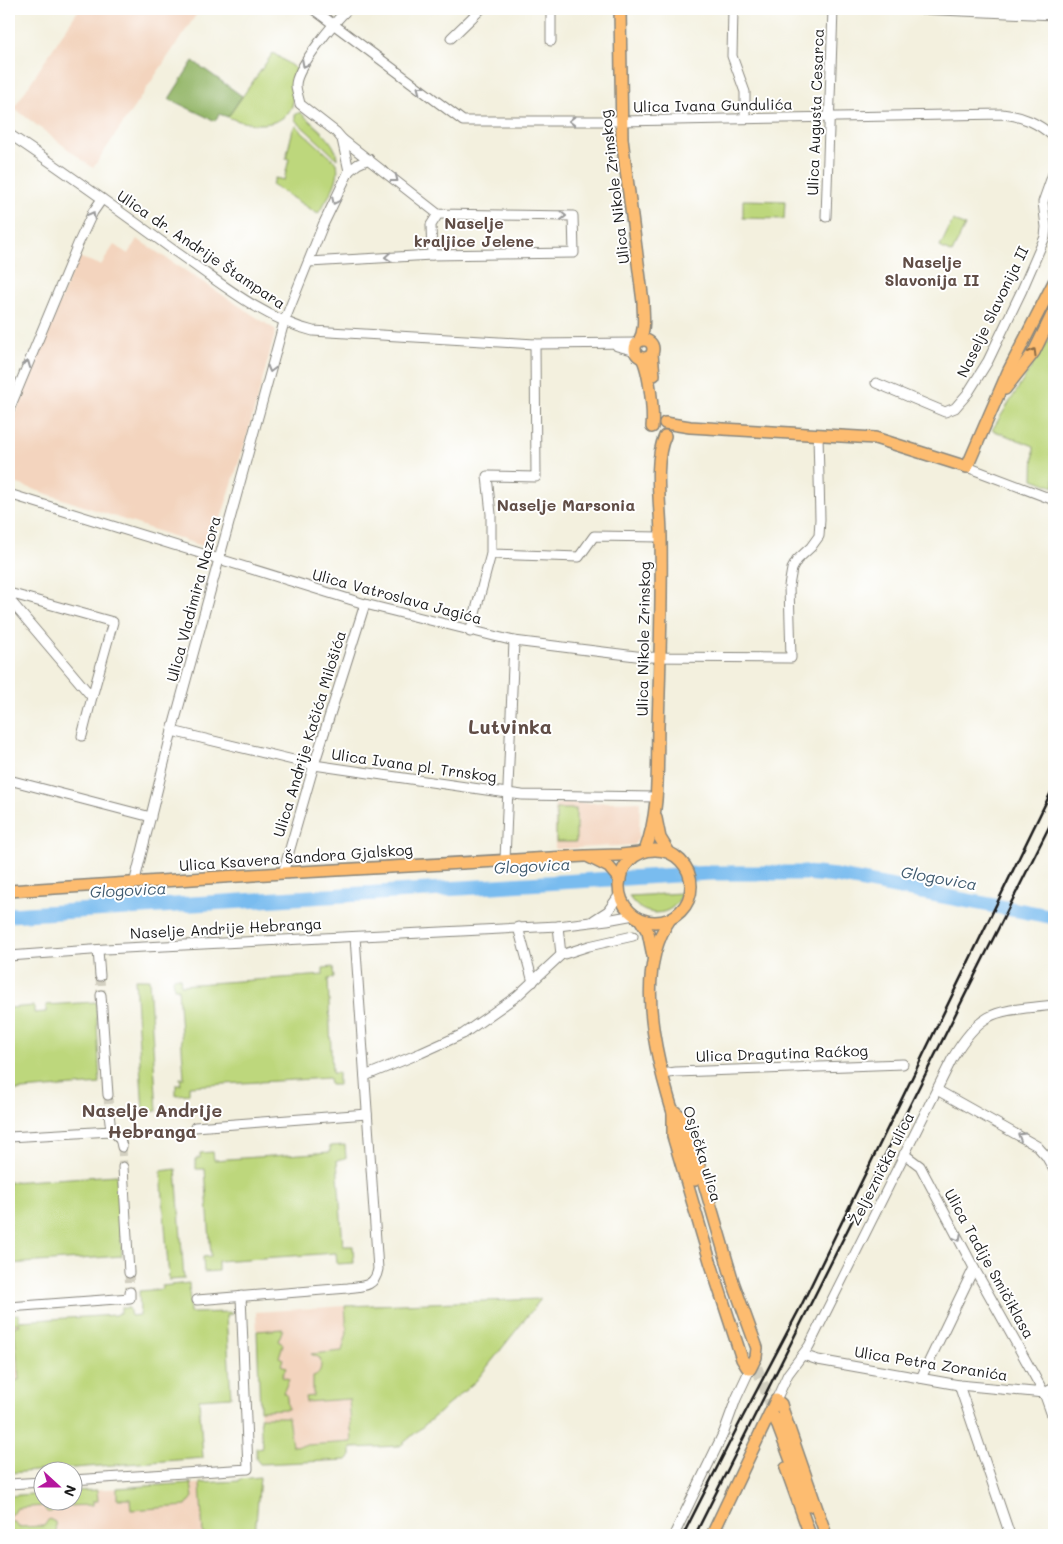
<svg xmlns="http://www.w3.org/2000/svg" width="1063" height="1544" viewBox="0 0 1063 1544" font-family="Mali,sans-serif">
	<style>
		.built { fill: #f3d4be }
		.green { fill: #bdd77c; stroke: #6c7a4c }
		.forest { fill: #96b86c; stroke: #596a44 }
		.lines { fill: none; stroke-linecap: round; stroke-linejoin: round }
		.river { stroke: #79bcef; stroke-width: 15 }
		.minor-tunnel { stroke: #d3d0c1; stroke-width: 9; stroke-dasharray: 9 4.5; stroke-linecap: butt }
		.major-tunnel { stroke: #d3d0c1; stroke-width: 11; stroke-dasharray: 11 5.5; stroke-linecap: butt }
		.minor-casing { stroke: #88867d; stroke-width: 11 }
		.major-casing { stroke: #88867d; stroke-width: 14 }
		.minor { stroke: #fff; stroke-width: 9 }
		.major { stroke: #fdbc70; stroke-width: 11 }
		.rail { stroke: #1c1c1c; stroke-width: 2.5 }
		.oneway { stroke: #999 }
		.oneway2 { stroke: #8c6c46 }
		.labels { text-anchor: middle; stroke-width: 4; stroke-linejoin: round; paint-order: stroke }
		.street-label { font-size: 15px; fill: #1c1c1c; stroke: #fff }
		.neighbourhood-label { font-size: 16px; font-weight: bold; fill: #604d46; stroke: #fff }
		.water-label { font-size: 16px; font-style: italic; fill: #415c70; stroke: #fff }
		.quarter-label { font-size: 18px; font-weight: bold; fill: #604d46; stroke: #fff }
		.district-label { font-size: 20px; font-weight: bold; fill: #604d46; stroke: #fff }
	</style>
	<rect width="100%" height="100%" fill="#fff"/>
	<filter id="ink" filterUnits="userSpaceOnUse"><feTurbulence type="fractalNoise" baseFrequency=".02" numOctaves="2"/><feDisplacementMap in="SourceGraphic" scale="10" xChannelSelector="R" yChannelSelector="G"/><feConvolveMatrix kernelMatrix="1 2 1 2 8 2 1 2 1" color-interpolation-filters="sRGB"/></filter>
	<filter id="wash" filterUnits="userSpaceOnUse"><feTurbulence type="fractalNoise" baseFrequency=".0096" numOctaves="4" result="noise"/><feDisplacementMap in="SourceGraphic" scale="20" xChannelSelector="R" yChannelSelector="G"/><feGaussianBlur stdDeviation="1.12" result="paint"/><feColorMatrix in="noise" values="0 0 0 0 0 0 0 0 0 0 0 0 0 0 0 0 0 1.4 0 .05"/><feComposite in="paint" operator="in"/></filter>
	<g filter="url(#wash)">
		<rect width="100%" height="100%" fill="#f3f0de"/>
		<g class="built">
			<path d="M79 9H200L93 168 14 108Z"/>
			<path d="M137 239 276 330 248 433 212 547 208 548 9 481V429L78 257 101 265 114 245 128 254Z"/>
			<path d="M640 801 639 837 634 845 555 849V804Z"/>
			<path d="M541 1299 476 1381 400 1446 262 1450 256 1312 345 1306Z"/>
			<path d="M19 1323 20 1326H14L19 1380 9 1424V1324Z"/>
			<path d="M260 1480 255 1535H9V1496L42 1493V1502H72L73 1491Z"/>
		</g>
		<g class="green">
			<path d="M273 53 299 71C297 77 294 84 293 90 292 96 294 101 292 106 282 130 248 126 228 117Z"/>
			<path d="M300 112C312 124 337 141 337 159L295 120V115Z"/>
			<path d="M296 126 337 163C341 182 327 198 318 214L272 185 275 178 284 180 289 159 286 158 293 129Z"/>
			<path d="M743 200 785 201 784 219 743 218Z"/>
			<path d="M953 220 965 226 952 253 940 247Z"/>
			<path d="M1054 331V487L1033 479 1034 446 992 430Z"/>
			<rect x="556" y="809" width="20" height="33"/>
			<path d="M682 893C674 919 641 919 629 896Z"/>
			<path d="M333 967 334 978 328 979 332 1073H338V1085H330L329 1078 189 1086V1094L176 1095V1084H181L180 1078H184L178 988H174L173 978 180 977 181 985 311 976 323 975V968Z"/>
			<path d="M135 979H149L157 1111 143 1112Z"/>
			<path d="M96 1002 100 1084 9 1091V1008L34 1006V1013L46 1012V1005Z"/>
			<path d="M345 1145 346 1158 337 1160 343 1246H353L354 1263 337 1264 336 1253 218 1261V1271L204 1272 203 1257 211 1256 205 1169H196V1158H200V1153L213 1152 214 1160 330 1152V1146Z"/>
			<path d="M176 1169 184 1279 169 1280 161 1171Z"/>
			<path d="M117 1175 122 1256 9 1264V1182Z"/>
			<path d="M189 1283 190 1313 232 1312 233 1314 226 1315 231 1397 199 1399 203 1458 9 1473V1381L19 1380 14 1326 20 1325 19 1323 9 1324V1315L19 1314V1321L115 1315 121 1312V1308H129L131 1316 140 1315 139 1291 162 1289V1286Z"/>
			<path d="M541 1299 476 1381 400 1446 351 1448V1456L347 1460 260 1464 256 1459V1448L262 1447 260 1417H288L292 1446 352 1442 349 1399 306 1402 305 1397 313 1396V1376C321 1374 322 1366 320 1358L311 1354 342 1351 347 1333 345 1306Z"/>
			<path d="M283 1329 278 1341 283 1344 279 1357 283 1359 281 1365 286 1367 282 1377 289 1379 283 1393 288 1396 287 1399 288 1409 260 1410 257 1331Z"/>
			<path d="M260 1477 255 1535H203L200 1483 239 1481 240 1479Z"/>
			<path d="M191 1483 193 1497 186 1506 131 1510 130 1499H117V1488Z"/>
			<path d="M97 1490 98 1501H93V1505L63 1506V1502H72L73 1491Z"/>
			<path d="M42 1493V1502H55L54 1510 51 1512H47L43 1506 17 1508 14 1513 9 1515V1520L16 1523 18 1527 44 1526 49 1519 55 1522 56 1535H9V1496Z"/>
		</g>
		<path class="forest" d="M193 61 242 96 228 117 219 114 215 121 169 99Z"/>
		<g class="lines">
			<path class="river" d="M9 915 710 873H806L836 876 1054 917"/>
		</g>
	</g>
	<g filter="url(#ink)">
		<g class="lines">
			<g class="minor-tunnel">
				<path d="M100 976 101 995"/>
				<path d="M108 1095 109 1113"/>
				<path d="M122 1147 123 1167"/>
				<path d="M129 1273 130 1292"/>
			</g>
			<path class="major-tunnel" d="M751 1352 775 1416"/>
			<defs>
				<g id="minor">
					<path d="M313 9 463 121H620L1002 114C1023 116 1038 123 1054 137"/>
					<path d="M733 9 732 56 745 92V118"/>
					<path d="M918 9 1054 15"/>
					<path d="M451 38 481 9"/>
					<path d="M551 41V9"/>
					<path d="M9 134C66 172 121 212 176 252 218 281 263 319 313 331L535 344 637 343"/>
					<path d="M349 171 358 164 369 159"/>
					<path d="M826 217 833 9"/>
					<path d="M432 255 431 225 438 214"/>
					<path d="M309 262 432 255 574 253 573 216 438 214 342 139"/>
					<path d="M535 344 536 477 487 476 491 514V554L579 557 594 536 661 537"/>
					<path d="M617 346 632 350 636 354"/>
					<path d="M876 383 945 412 955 408 968 393 988 361 1022 290 1045 237 1046 227 1043 202 1054 171"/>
					<path d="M9 410 78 244 93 212 102 199"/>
					<path d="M967 467 1054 500"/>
					<path d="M9 494 365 604 514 641 644 657 791 658 789 586 792 569 797 560 811 547 819 536 820 519 818 435"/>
					<path d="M9 593 113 622 92 697 9 599"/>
					<path d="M470 632 491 554"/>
					<path d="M172 731 314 765 507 793 522 795 656 797"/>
					<path d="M82 736 92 697"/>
					<path d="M9 780 151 817"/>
					<path d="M505 860 514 641"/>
					<path d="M283 873 314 765 365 604"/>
					<path d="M134 884 172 731 284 322 323 225 349 171 342 139 336 132 300 104C299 98 296 91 296 85 296 68 335 21 348 9"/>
					<path d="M594 920 608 911 620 894"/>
					<path d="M558 926 561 955"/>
					<path d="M518 927 533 982"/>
					<path d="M98 950 100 976"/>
					<path d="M9 956 105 949 558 926 607 920 634 915"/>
					<path d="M101 995 108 1095"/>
					<path d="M662 1074 676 1072 903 1064"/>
					<path d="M365 1076 421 1053 463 1034 517 996 561 955 589 946 633 936"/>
					<path d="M937 1090 1037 1146 1046 1156 1054 1170"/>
					<path d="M195 1127 367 1114"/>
					<path d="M111 1131C118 1135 121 1139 122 1147"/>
					<path d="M9 1137 111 1131 109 1113"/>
					<path d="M904 1154 920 1166 974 1268 1044 1393 1054 1421"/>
					<path d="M123 1167 129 1273"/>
					<path d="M197 1300 348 1288C363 1286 375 1287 378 1269L355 937"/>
					<path d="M9 1307 130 1298V1292"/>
					<path d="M803 1355 818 1360 959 1385 1044 1393 1054 1388"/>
					<path d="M921 1378 974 1268"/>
					<path d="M959 1385 1010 1535"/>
					<path d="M776 1400 788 1374 809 1346 952 1059C983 1006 998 1012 1054 1005"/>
					<path d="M72 1480 248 1469 241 1296"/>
					<path d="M9 1484 42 1482"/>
					<path d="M674 1535 724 1432 736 1399 750 1369"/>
				</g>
				<g id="major">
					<path d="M620 9 622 139 643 302C643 315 646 329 639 341"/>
					<circle cx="644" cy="349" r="9"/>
					<path d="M652 354 654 375"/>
					<path d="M642 358C649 370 654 412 652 427"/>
					<path d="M1005 389 1034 352 1054 311"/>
					<path d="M665 423 690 427 875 438 967 467 1008 372 1054 282"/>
					<path d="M656 818 660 838 668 851"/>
					<circle cx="655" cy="886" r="36"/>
					<path d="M645 851C660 812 657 769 658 727 660 664 662 601 661 537 661 508 653 462 665 436"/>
					<path d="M589 857 609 867 620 880"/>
					<path d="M9 891 283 873 585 856 621 855 640 853"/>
					<path d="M640 919 648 932 653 956"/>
					<path d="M670 919C623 987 672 1108 695 1180"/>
					<path d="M673 1110 680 1116 689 1132 733 1282 757 1348 756 1357 750 1369 747 1367 742 1359 710 1261 673 1136Z"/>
					<path d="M775 1418 808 1506"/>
					<path d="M786 1468 810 1535"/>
					<path d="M712 1535 776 1400 781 1404 783 1411 826 1535"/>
				</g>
			</defs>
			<use href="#minor" class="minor-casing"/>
			<use href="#major" class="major-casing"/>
			<use href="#minor" class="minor"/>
			<use href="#major" class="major"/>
			<g class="rail">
				<path d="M683 1535 737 1428 801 1306 1054 786"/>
				<path d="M695 1535 1054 817"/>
			</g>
		</g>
		<defs><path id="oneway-chevron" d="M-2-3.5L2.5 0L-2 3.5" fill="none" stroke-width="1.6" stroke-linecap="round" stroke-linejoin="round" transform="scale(1.25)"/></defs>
		<g class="oneway">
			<use href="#oneway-chevron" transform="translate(305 64) rotate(118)"/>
			<use href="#oneway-chevron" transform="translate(420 89) rotate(-143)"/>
			<use href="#oneway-chevron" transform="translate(572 121) rotate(-180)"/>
			<use href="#oneway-chevron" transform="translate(395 179) rotate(38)"/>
			<use href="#oneway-chevron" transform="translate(335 201) rotate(116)"/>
			<use href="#oneway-chevron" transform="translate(92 215) rotate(-62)"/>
			<use href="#oneway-chevron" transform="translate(563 216) rotate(1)"/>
			<use href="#oneway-chevron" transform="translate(388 257) rotate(176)"/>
			<use href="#oneway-chevron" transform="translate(27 364) rotate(-68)"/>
			<use href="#oneway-chevron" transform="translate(271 369) rotate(105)"/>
			<use href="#oneway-chevron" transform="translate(1021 1136) rotate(-150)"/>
			<use href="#oneway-chevron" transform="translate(958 1238) rotate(62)"/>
		</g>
		<use class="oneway2" href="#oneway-chevron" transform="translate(1033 352) rotate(-60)"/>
	</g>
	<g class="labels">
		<g class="street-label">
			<text transform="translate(713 106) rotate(-1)" y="5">Ulica Ivana Gundulića</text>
			<text transform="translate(816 112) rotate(-88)" y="5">Ulica Augusta Cesarca</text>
			<text transform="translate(615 187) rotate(-97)" y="5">Ulica Nikole Zrinskog</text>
			<text transform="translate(201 250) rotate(34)" y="5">Ulica dr. Andrije Štampara</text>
			<text transform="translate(993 312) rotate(-64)" y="5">Naselje Slavonija II</text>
			<text transform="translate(397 597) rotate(15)" y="5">Ulica Vatroslava Jagića</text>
			<text transform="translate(194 599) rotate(-75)" y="5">Ulica Vladimira Nazora</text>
			<text transform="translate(644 639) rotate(-89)" y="5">Ulica Nikole Zrinskog</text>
			<text transform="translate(310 734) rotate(-73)" y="5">Ulica Andrije Kačića Milošića</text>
			<text transform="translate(414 766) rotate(8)" y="5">Ulica Ivana pl. Trnskog</text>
			<text transform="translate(296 858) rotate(-4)" y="5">Ulica Ksavera Šandora Gjalskog</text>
			<text transform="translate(226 929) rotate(-3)" y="5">Naselje Andrije Hebranga</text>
			<text transform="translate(782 1054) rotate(-2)" y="5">Ulica Dragutina Raćkog</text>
			<text transform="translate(702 1154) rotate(73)" y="5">Osječka ulica</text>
			<text transform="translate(882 1169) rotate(-63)" y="5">Željeznička ulica</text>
			<text transform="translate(989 1264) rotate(61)" y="5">Ulica Tadije Smičiklasa</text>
			<text transform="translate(931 1364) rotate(9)" y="5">Ulica Petra Zoranića</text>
		</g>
		<g class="neighbourhood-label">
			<text x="474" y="229">Naselje<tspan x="474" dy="18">kraljice Jelene</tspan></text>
			<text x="932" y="268">Naselje<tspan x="932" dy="18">Slavonija II</tspan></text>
			<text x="566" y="511">Naselje Marsonia</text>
		</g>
		<g class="water-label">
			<text transform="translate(532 866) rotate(-3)" y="6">Glogovica</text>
			<text transform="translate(939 878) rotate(10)" y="6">Glogovica</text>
			<text transform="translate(128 890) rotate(-3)" y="6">Glogovica</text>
		</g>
		<g class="quarter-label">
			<text x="152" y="1117">Naselje Andrije<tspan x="152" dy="21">Hebranga</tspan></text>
		</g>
		<g class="district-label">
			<text x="510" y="734">Lutvinka</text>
		</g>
	</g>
	<rect width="1063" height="1544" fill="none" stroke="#fff" stroke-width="30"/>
	<g transform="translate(58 1486) rotate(111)"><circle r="24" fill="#ffffff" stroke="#a4a4a4"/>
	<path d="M0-4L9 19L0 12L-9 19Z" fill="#b5179e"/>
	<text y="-8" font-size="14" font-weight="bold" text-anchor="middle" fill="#1c1c1c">N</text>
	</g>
</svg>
